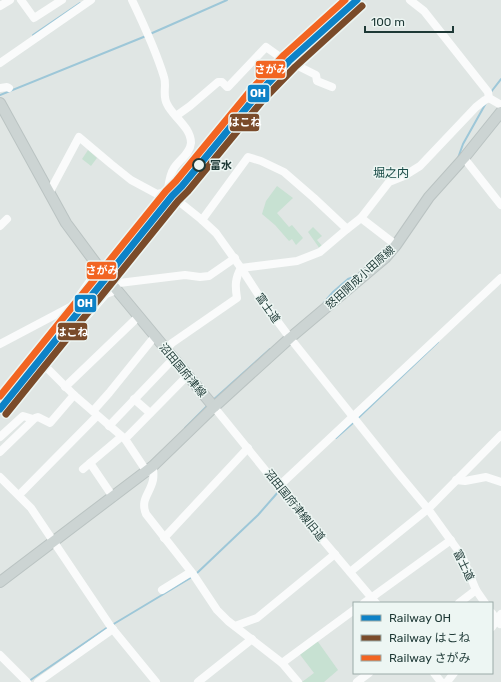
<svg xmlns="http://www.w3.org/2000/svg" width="501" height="682" viewBox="0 0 501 682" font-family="Rubik,'Noto Sans JP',sans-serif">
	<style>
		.green { fill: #c7e1d2 }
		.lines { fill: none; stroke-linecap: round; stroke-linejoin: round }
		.stream { stroke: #9dc7d8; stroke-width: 2 }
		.major-casing { stroke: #bac3c2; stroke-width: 12 }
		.minor { stroke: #fafbfb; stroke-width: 8 }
		.major { stroke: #ccd4d3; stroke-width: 10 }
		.rail-1-casing { stroke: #edf6f3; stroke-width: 10 }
		.rail-2-casing { stroke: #edf6f3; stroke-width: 10 }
		.rail-3-casing { stroke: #edf6f3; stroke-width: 10 }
		.rail-1 { stroke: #0d82c7; stroke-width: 7 }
		.rail-2 { stroke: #7a4b2a; stroke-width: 7 }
		.rail-3 { stroke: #f26522; stroke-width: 7 }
		.stop-dot { fill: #edf6f3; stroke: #1e3936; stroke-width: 2 }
		.labels { text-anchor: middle; stroke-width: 3; stroke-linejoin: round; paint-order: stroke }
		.stop-label { font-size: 11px; font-weight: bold; fill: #1e3936; stroke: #edf6f3; text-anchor: start }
		.street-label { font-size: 11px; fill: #1e3936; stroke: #edf6f3 }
		.neighbourhood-label { font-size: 12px; fill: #194c47; stroke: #edf6f3 }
		.line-badge { stroke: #edf6f3; stroke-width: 1.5 }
		.badge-label { font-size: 11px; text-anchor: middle; font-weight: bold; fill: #fff }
	</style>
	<rect width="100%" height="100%" fill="#e0e6e4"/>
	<g class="green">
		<path d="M88 150 97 158 91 166 82 159Z"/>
		<path d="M277 186 293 198 277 213 289 227 292 225 303 238 296 245 292 239 289 241 275 225 262 214 266 201Z"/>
		<path d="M313 227 322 236 317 240 323 247 320 249 308 232Z"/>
		<path d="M316 639 338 670 324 682H302L314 673 298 652Z"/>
	</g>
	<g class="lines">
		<g class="stream">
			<path d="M150 34 227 0"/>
			<path d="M33 35 80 3"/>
			<path d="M491 92 501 79"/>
			<path d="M0 95 146 36"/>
			<path d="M458 158 463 144 486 103"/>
			<path d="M323 304 333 292 348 279 356 276 385 251"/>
			<path d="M212 401 270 349"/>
			<path d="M357 419 438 342"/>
			<path d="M185 428 208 405"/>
			<path d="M336 438 354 422"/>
			<path d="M196 574 258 515 279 491"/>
			<path d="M112 625 192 577"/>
			<path d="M29 681 108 627"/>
		</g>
		<defs>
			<g id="major">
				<path d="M0 103 66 223 106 277 214 407"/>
				<path d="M0 582 153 466 214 407 290 338 385 258 396 245 429 197 464 158 501 112"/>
			</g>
		</defs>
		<use href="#major" class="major-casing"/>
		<g class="minor">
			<path d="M21 0 34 18 62 0"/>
			<path d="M132 0C144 25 156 51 164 77 167 86 162 95 167 104 173 117 191 127 191 143 190 154 179 160 174 168 170 174 169 181 168 189L172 196 202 220 216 233 241 268 263 302 290 338 398 473 428 509 462 556 476 590 485 603"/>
			<path d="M410 0 424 11 488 92 489 98 501 105"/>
			<path d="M0 6 10 0"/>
			<path d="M0 63 91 0"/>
			<path d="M0 88 7 87 9 88"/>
			<path d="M176 116 190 106 218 82H222L227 87H228L266 47 280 57 316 75 317 81 332 87"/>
			<path d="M464 158 501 205"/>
			<path d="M49 193 79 137 111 164 131 180 157 194 162 193 168 189"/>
			<path d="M361 218 389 182 404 176 420 166 476 107 485 100 489 98"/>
			<path d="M202 220 248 157 261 161 284 172 314 198 347 229 361 218 396 245"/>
			<path d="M0 226 7 219"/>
			<path d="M114 286 119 283 185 275 200 277 209 276 235 258"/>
			<path d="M87 316 106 294 117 290"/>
			<path d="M0 344 72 306 92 278 103 273"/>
			<path d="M166 350 172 343 237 298C235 286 235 278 241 268L297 261 320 252 347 229"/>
			<path d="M43 364 74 395 125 439 147 472"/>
			<path d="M65 387 139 316"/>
			<path d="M134 399 150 413"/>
			<path d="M214 407 300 513 376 603"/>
			<path d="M93 411 109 393 155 336"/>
			<path d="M109 426 174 358"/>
			<path d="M0 437 23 416 33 419"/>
			<path d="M125 439 188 375"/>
			<path d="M0 452 35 418 38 417 50 423 74 395"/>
			<path d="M90 463 113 497"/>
			<path d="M153 466C153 471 154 475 153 480 150 494 140 499 146 514L193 574 217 610 228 621 282 663 298 682"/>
			<path d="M83 469 121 437"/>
			<path d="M0 477 31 508 111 627 156 682"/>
			<path d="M456 480 465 481 486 477 501 482"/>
			<path d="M279 486 501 278"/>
			<path d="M19 495 97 416"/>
			<path d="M164 538 248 448"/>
			<path d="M350 572 428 509 501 435"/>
			<path d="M162 590 191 572"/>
			<path d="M364 603 451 540"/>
			<path d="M459 603 476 590"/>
			<path d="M492 613 500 624"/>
			<path d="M235 626 257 618 335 554"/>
			<path d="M492 627 501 614"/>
			<path d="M0 655 27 682"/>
			<path d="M282 663 354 610"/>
			<path d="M434 673 441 682"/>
			<path d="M38 682 113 629"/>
			<path d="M198 682 252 639"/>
			<path d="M357 682 369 673"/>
			<path d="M447 682 454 673"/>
		</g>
		<use href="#major" class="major"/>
		<defs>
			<path id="rail-1" d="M0 409 172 196 182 186 257 95 289 61 357 0"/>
			<path id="rail-2" d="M6 414 178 201 188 191 263 100 295 67 362 6"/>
			<path id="rail-3" d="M0 396 166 191 176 181 251 90 284 55 345 0"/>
		</defs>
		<use href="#rail-1" class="rail-1-casing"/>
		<use href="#rail-2" class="rail-2-casing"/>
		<use href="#rail-3" class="rail-3-casing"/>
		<use href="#rail-1" class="rail-1"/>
		<use href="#rail-2" class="rail-2"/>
		<use href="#rail-3" class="rail-3"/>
	</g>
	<circle class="stop-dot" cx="199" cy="165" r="6"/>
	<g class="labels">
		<g class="stop-label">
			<text x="210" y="169">富水</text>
		</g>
		<g class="street-label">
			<text transform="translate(360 277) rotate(-42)" y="4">怒田開成小田原線</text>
			<text transform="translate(268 308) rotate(55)" y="4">富士道</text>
			<text transform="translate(183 370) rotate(50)" y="4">沼田国府津線</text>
			<text transform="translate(295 505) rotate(51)" y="4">沼田国府津線旧道</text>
			<text transform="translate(464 565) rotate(64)" y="4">富士道</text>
		</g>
		<g class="neighbourhood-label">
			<text x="391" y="177">堀之内</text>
		</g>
	</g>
	<g class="line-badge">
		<rect x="255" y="60" width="31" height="19" rx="4" fill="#f26522"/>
		<rect x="247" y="84" width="23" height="19" rx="4" fill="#0d82c7"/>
		<rect x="229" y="113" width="31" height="19" rx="4" fill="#7a4b2a"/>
		<rect x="86" y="261" width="31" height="19" rx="4" fill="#f26522"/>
		<rect x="74" y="294" width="23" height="19" rx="4" fill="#0d82c7"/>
		<rect x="57" y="322" width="31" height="19" rx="4" fill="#7a4b2a"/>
	</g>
	<g class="badge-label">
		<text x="271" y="73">さがみ</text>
		<text x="258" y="97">OH</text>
		<text x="245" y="126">はこね</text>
		<text x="102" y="274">さがみ</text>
		<text x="85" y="307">OH</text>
		<text x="72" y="336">はこね</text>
	</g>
	<rect x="353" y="602" width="140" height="72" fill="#edf6f3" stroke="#9aaaa7"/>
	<rect x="361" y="615" width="20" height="6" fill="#0d82c7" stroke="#9aaaa7"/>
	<text x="389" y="622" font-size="12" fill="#1e3936">Railway OH</text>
	<rect x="361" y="635" width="20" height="6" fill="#7a4b2a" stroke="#9aaaa7"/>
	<text x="389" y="642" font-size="12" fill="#1e3936">Railway はこね</text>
	<rect x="361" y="655" width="20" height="6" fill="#f26522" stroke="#9aaaa7"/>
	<text x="389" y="662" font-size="12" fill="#1e3936">Railway さがみ</text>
	<path d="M365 26v6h88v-6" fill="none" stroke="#1e3936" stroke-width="2"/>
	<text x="371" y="26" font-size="12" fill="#1e3936" stroke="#edf6f3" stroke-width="3" paint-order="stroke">100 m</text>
</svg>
